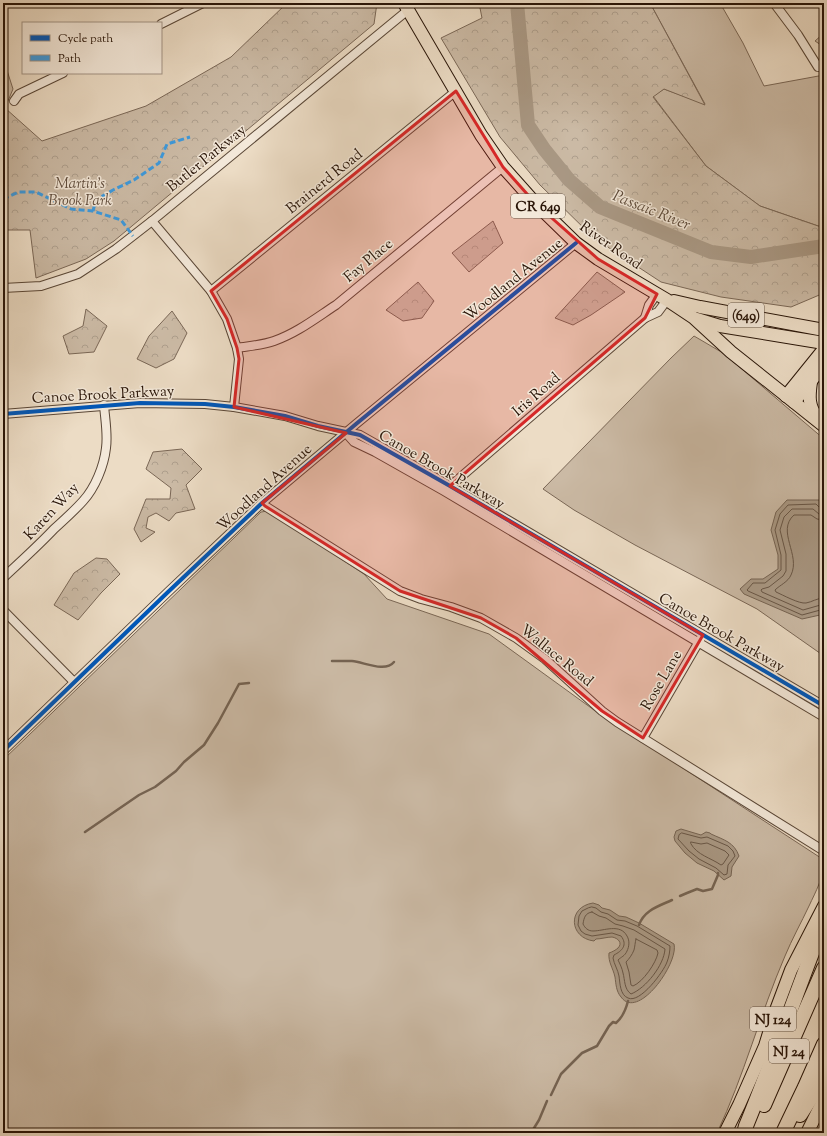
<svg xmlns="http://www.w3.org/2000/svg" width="827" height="1136" viewBox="0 0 827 1136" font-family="'Sorts Mill Goudy',serif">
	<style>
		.green { fill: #cbbaa5; stroke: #7a6756 }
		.forest { fill: url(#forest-crowns); stroke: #7a6756 }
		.water { fill: #a99884; stroke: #756352 }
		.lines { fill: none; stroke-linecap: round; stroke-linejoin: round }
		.shore { stroke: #685646; stroke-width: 1 }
		.stream { stroke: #756352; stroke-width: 2.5 }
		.river { stroke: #a99884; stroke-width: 14 }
		.street-casing { stroke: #594636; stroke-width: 10 }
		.primary-casing { stroke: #281407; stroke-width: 14 }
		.highway-casing { stroke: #281407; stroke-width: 16 }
		.street { stroke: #f3e8d9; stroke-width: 8 }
		.primary { stroke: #ecdcc5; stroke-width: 12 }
		.highway { stroke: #ecdcc5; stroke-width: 14 }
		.quiet { stroke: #3d9add; stroke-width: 3; stroke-dasharray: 6 3; stroke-linecap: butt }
		.cycleway-casing { stroke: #f3e8d9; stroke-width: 6 }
		.cycleway { stroke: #0057b8; stroke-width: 4 }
		.marked { fill: #d62828; fill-opacity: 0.2; stroke: #d62828; stroke-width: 3; stroke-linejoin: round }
		.labels { text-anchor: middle; stroke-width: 3; stroke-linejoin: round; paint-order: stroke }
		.shield { fill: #f3e8d9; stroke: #655446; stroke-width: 1 }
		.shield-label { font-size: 14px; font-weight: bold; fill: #281407 }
		.street-label { font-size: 15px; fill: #281407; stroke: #f3e8d9 }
		.park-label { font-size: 15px; font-style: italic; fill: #614e3e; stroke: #f3e8d9 }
		.water-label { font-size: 16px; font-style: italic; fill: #5c4939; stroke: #f3e8d9 }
	</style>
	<defs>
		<pattern id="forest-crowns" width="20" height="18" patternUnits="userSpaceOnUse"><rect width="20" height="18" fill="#cbbaa5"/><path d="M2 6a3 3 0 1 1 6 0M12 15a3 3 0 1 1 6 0" fill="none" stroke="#ae9f8d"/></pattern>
	</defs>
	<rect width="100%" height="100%" fill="#ecdcc5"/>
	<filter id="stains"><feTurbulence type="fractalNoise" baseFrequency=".005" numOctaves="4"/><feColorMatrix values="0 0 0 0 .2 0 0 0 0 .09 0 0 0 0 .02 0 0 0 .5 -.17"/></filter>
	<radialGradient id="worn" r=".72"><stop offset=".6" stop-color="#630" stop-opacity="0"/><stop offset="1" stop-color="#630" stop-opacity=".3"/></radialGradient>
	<g class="green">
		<path d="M650 3H720L743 43 764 86 824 75V228L760 206 706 166 653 96 664 89 705 104Z"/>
		<path d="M3 58 13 89 5 108 3 109Z"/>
		<path d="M694 336 723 353 824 439V656L757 609 635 545 574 510 543 489 671 358Z"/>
		<path d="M268 511 364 574 387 599 489 634 594 710 824 860C824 877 816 891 809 906 801 923 792 939 785 956 760 1014 744 1076 717 1133H3V760L261 512Z"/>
	</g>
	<g class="forest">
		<path d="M287 3H377L374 24 114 241 86 259 36 278 30 230H3V109L5 108 42 141 146 106 231 57Z"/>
		<path d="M479 3H650L705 105 664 89 653 97 706 166 760 206 824 228V293L791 307 721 297 661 282 594 238 540 185 500 137 441 38 482 18Z"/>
		<path d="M824 33V47L815 41Z"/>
		<path d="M493 221 503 243 469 272 452 253Z"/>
		<path d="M597 272 625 292 591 315 573 325 555 318Z"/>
		<path d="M418 282 434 301 422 318 403 321 386 310Z"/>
		<path d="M86 309 107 326 94 352 69 354 63 336 83 326Z"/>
		<path d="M172 311 187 333 174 359 156 368 137 359 149 336Z"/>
		<path d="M182 449 202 469 186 485 195 509 176 513 169 521 156 513 148 517 146 528 155 532 141 542 134 529 146 499H170L171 488 146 469 153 452Z"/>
		<path d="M96 558 107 559 120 574 101 593 78 620 54 605 74 573Z"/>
	</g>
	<g class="water">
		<path d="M787 500H819L824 508V612L820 615 802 619 744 594 740 589 751 579H763L778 569V555L771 530 776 512Z"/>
		<path d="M681 829 701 835 706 832 710 833 711 834C724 840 734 842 739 856L732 867 731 876 724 880 714 871 697 863 685 853 675 841 674 837 676 831Z"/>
		<path d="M593 903 599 905 602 908 610 910 619 916 626 917 639 923 674 944C679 963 638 1021 621 997 616 991 616 984 615 977 613 968 608 962 609 953 612 952 616 950 618 948 623 943 618 938 612 937 607 937 601 939 596 939L594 941C569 938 567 907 593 903Z"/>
	</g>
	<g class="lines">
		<g class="shore">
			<path d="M824 509 820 508 816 504 788 505 780 514 775 530 781 555V570L765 583H753L747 590 748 591 802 615 824 609"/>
			<path d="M824 514H819L813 509H792L784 517 780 530 786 554V571L783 576 769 587 762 589 761 590 762 592 803 610 824 604"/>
			<path d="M824 520 817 519 811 515H794C776 531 801 555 791 575 788 582 780 585 775 590L776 592C783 595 799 604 806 603 812 602 817 598 824 598"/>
			<path d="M682 833 701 838 707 837 728 846 733 851 735 856 728 865 727 874 724 875 716 868 699 859 689 851 678 839 679 835Z"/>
			<path d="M691 842 701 844 707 843 725 851 729 855 723 864 721 865C711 858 697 855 691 844Z"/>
			<path d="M592 907 596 908 601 912 608 914 617 920 625 921 637 926 670 946C670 951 669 957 667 962 664 971 640 1004 628 998 620 995 620 983 619 976 618 970 614 964 613 958L614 955C622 951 628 945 621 936L612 933 592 936 585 934 581 931 578 925 579 916 582 911 588 908Z"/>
			<path d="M592 912 599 916 606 918 615 924 623 926 634 930 665 949C664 965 646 988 631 994 624 989 625 980 623 973 622 968 620 964 618 960 621 957 625 956 627 951 629 947 630 941 627 936 620 923 604 931 593 931 588 931 585 928 583 924 584 918 585 913 592 912Z"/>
			<path d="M636 939 657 950 658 953C656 963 643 982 633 986L631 985 629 972 626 962C629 959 632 955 634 950 635 946 635 943 636 939Z"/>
		</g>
		<g class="stream">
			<path d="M821 503 824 501"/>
			<path d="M332 661C339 661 345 661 352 661 364 662 385 673 394 662"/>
			<path d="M85 832 139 795 155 787 176 771 184 762 204 745 218 723 239 684 249 683"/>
			<path d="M680 896 687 893 697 889 703 891 712 889 718 875V873"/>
			<path d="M639 925C644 910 659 906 672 900"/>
			<path d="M551 1095 561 1074 582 1053 597 1046 609 1026 613 1022 616 1023C623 1017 626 1009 628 1001"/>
			<path d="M531 1133 539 1120 547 1101"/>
		</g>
		<path class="river" d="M517 3 528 125 544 149 569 180 600 207 711 252 751 257 824 246"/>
		<defs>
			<g id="street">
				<path d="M774 3 798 35 818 67"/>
				<path d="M161 24 203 3"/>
				<path d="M14 101 19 94 63 73"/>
				<path d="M152 221 211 291 227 319 237 348 239 359 234 407"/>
				<path d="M3 288 41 286 78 274 116 249 152 221 408 10"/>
				<path d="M211 291 456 91"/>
				<path d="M645 318 649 305 657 294"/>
				<path d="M237 348C249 346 263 345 274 341 297 333 316 318 336 305L503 167"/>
				<path d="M3 414 140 403 205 404 234 407 285 416 318 426 360 435 450 486 824 706"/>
				<path d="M346 433 354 442 375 452 444 491 824 717"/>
				<path d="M448 488 645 318 658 312 667 300"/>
				<path d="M262 503 265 506 400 591 421 599 451 607 481 618 516 638 545 659 602 711 617 722 824 851"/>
				<path d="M3 578C20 562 38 546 54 529 64 520 74 511 83 501 95 488 104 466 106 448 108 434 105 419 104 405"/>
				<path d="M3 610 74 682"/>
				<path d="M643 738 701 638"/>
				<path d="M3 751 168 592 262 503 356 424 576 243"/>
			</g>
			<g id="primary">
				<path d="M404 3 481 135 503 167 536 204 576 243 598 259 667 300 694 318 731 352 824 426"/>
				<path d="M674 301 700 307 824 330"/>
				<path d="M697 319 720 326 824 343"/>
				<path d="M811 382C809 396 808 407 818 418"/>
				<path d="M786 396 824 349"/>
				<path d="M794 402 824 365"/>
				<path d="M725 1133 739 1105 765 1046 776 1010 791 970 824 906"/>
				<path d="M807 1133 824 1099"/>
			</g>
			<g id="highway">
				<path d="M764 1105 824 968"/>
				<path d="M800 1115 809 1101 824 1076"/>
				<path d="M744 1133 746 1126C774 1058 797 990 824 922"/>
				<path d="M783 1133 805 1087 824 1044"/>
			</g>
		</defs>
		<use href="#street" class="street-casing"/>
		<use href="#primary" class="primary-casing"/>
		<use href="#highway" class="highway-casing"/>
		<use href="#street" class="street"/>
		<use href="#primary" class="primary"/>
		<use href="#highway" class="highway"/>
		<g class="quiet">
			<path d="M3 199 19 192H36L71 209 93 211 121 220 133 236"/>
			<path d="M93 211 96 200 113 190 134 180 159 163 167 144 190 137"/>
		</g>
		<defs>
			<g id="cycleway">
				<path d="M3 414 140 403 205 404 234 407 285 416 318 426 360 435 450 486 824 706"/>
				<path d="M3 751 168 592 262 503 356 424 576 243"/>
			</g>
		</defs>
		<use href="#cycleway" class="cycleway-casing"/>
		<use href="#cycleway" class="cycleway"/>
	</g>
	<path class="marked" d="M456 91 503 167 536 204 598 259 657 294 645 318 450 486 703 635 643 738 602 711 516 638 481 618 400 591 265 506 262 503 346 433 234 407 239 359 237 348 227 319 211 291Z"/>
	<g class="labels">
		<g class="shield">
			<rect x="511" y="194" width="54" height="24" rx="3"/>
			<rect x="728" y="303" width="36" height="24" rx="3"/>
			<rect x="750" y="1007" width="46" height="24" rx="3"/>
			<rect x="769" y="1039" width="40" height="24" rx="3"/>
		</g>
		<g class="shield-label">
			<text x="538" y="211">CR 649</text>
			<text x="746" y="320">(649)</text>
			<text x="773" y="1024">NJ 124</text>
			<text x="789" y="1056">NJ 24</text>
		</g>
		<g class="street-label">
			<text transform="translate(206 158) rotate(-39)" y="5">Butler Parkway</text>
			<text transform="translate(324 181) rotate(-39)" y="5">Brainerd Road</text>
			<text transform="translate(611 245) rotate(35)" y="5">River Road</text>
			<text transform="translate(368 260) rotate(-40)" y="5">Fay Place</text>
			<text transform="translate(513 279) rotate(-39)" y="5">Woodland Avenue</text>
			<text transform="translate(103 394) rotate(-3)" y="5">Canoe Brook Parkway</text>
			<text transform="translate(536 394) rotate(-41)" y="5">Iris Road</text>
			<text transform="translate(442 469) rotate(30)" y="5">Canoe Brook Parkway</text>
			<text transform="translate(264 487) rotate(-42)" y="5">Woodland Avenue</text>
			<text transform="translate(51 511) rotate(-47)" y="5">Karen Way</text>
			<text transform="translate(722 632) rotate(30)" y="5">Canoe Brook Parkway</text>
			<text transform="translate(557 655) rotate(39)" y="5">Wallace Road</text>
			<text transform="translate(661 680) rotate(-60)" y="5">Rose Lane</text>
		</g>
		<g class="park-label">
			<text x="80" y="188">Martin's<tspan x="80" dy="17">Brook Park</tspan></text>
		</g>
		<g class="water-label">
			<text transform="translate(652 209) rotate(22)" y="6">Passaic River</text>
		</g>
	</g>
	<rect width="827" height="1136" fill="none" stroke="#ecdcc5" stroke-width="16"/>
	<rect x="4" y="4" width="819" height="1128" fill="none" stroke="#281407" stroke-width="2"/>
	<rect x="8" y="8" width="811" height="1120" fill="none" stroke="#281407"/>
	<rect x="22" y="22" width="140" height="52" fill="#f3e8d9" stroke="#a29385"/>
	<rect x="30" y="35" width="20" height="6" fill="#0057b8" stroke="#a29385"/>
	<text x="58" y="42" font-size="12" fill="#281407">Cycle path</text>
	<rect x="30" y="55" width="20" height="6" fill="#3d9add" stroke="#a29385"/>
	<text x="58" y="62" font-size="12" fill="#281407">Path</text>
	<rect width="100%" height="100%" filter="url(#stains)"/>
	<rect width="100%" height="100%" fill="url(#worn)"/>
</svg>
